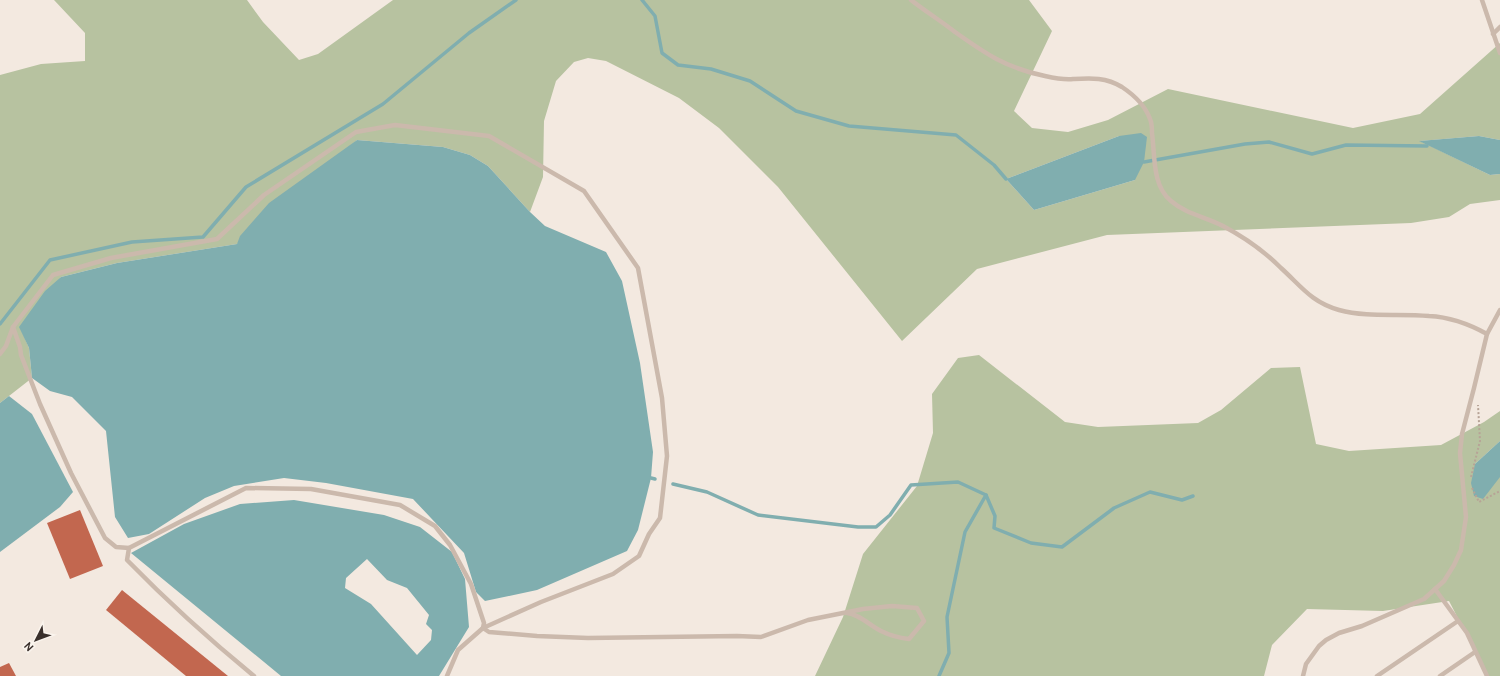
<svg xmlns="http://www.w3.org/2000/svg" width="1500" height="676" viewBox="0 0 1500 676" font-family="Cabin,sans-serif">
	<style>
		.green { fill: #b7c2a0; fill-rule: evenodd }
		.water { fill: #80aeaf; fill-rule: evenodd }
		.lines { fill: none; stroke-linecap: round; stroke-linejoin: round }
		.stream { stroke: #80aeaf; stroke-width: 3.5 }
		.building { fill: #c2674f }
		.path { stroke: #b7a396; stroke-width: 2; stroke-dasharray: 2 2; stroke-linecap: butt }
		.lane { stroke: #cbb9ac; stroke-width: 4.5 }
	</style>
	<rect width="100%" height="100%" fill="#f3e9e0"/>
	<g class="green">
		<path d="M54 0H247L263 22 299 60 318 54 393 0H1029L1052 31 1014 111 1032 128 1068 132 1108 120 1168 89 1353 128 1420 114 1500 43V140L1479 136 1420 141 1490 175 1500 174V200L1470 204 1449 217 1411 223 1107 235 977 269 902 341 778 187 719 128 679 98 606 61 588 58 574 62 556 81 544 121 543 177 530 212 488 166 470 155 443 147 357 140 237 244 117 263 61 277 20 327 29 348 32 378 0 403V75L41 64 85 61V33ZM1119 136 1135 180 1034 210 1006 179Z"/>
		<path d="M979 355 1065 422 1098 427 1198 423 1221 410 1271 368 1300 367 1316 444 1349 451 1441 445 1484 422 1500 411V441L1475 464 1500 477V676H1488L1449 601 1383 611 1307 609 1272 645 1264 676H815L843 617 863 554 917 486 933 433 932 394 958 358Z"/>
	</g>
	<g class="water">
		<path d="M1141 133 1147 137 1144 162 1135 180 1034 210 1006 179 1119 136Z"/>
		<path d="M1479 136 1500 140V174L1490 175 1419 141Z"/>
		<path d="M357 140 443 147 470 155 488 166 530 212 545 226 606 252 622 281 640 363 653 452 651 478 638 530 627 551 537 590 485 601 476 592 464 553 413 499 326 483 284 478 234 486 205 498 149 534 128 538 115 517 106 431 72 397 50 391 32 378 29 348 19 327 45 291 61 277 117 263 237 244 240 236 269 203Z"/>
		<path d="M9 396 32 414 73 492 60 507 0 552V403Z"/>
		<path d="M1500 441V477L1483 499 1474 496 1471 483 1475 464Z"/>
		<path d="M294 500 384 515 420 527 452 552 465 579 469 627 439 676H281L131 553 184 524 240 504ZM367 559 387 580 407 588 429 615 426 624 432 630 431 640 417 655 371 604 345 588 346 578Z"/>
	</g>
	<g class="lines">
		<g class="stream">
			<path d="M642 0 655 16 662 53 678 65 711 69 750 81 796 111 849 126 956 135 994 165 1006 179"/>
			<path d="M1144 162 1245 144 1269 142 1312 154 1346 145 1427 146"/>
			<path d="M0 324 50 260 132 242 203 237 246 187 383 104 469 33 516 0"/>
			<path d="M651 478 655 479"/>
			<path d="M673 484 707 492 758 515 858 527H876L890 515 911 485 958 482 986 495 995 516 994 528 1031 543 1062 547 1114 508 1150 492 1182 500 1193 496"/>
			<path d="M939 676 949 653 947 617 965 532 986 495"/>
		</g>
	</g>
	<g class="building">
		<path d="M80 510 103 566 70 579 47 523Z"/>
		<path d="M122 590 228 676H186L106 610Z"/>
		<path d="M9 663 16 676H0V667Z"/>
	</g>
	<g class="lines">
		<g class="path">
			<path d="M1471 477 1480 441 1478 405"/>
			<path d="M1472 488 1479 502 1500 491"/>
		</g>
		<g class="lane">
			<path d="M911 0C925 11 941 21 955 32 986 54 1006 68 1045 76 1054 78 1064 80 1073 79 1091 78 1106 77 1122 87 1134 95 1145 105 1150 119 1152 123 1152 128 1152 133 1155 155 1152 186 1171 201 1186 214 1206 217 1223 226 1244 237 1264 251 1281 268 1301 286 1311 302 1339 310 1368 318 1399 313 1429 316 1449 317 1469 324 1487 334"/>
			<path d="M1482 0 1500 53"/>
			<path d="M1493 34 1500 27"/>
			<path d="M13 327 20 347 21 355 40 404 71 473 105 538 116 547 129 548"/>
			<path d="M0 354 6 346 13 327 53 275 111 258 217 239 264 195 356 132 395 125 489 136 584 191 638 268 662 398 667 456 660 518 649 534 639 556 613 574 541 602 483 628 458 650 447 676"/>
			<path d="M1435 589 1467 633 1487 676"/>
			<path d="M483 628 489 632 537 636 588 638 737 636 761 637 808 620 863 609 892 606 917 608 924 621 909 639C900 638 889 635 881 631 869 625 861 615 847 613"/>
			<path d="M254 676C210 640 167 601 127 560L129 548 246 488 311 489 400 505 435 526 450 545 471 584 484 623 483 628"/>
			<path d="M1303 676 1306 664 1319 646 1326 640 1339 633 1362 626 1424 599 1444 581 1454 565 1461 550 1466 517 1460 453 1462 434 1474 388 1487 334 1500 310"/>
			<path d="M1377 676 1458 621"/>
			<path d="M1440 676 1475 652"/>
		</g>
	</g>
	<g transform="translate(36 640) rotate(228)" stroke="#faf4ed" stroke-width="3" paint-order="stroke">
	<path d="M0-3L7 15L0 10L-7 15Z" fill="#392f2b"/>
	<text y="-6" font-size="11" font-weight="bold" text-anchor="middle" fill="#392f2b">N</text>
	</g>
</svg>
